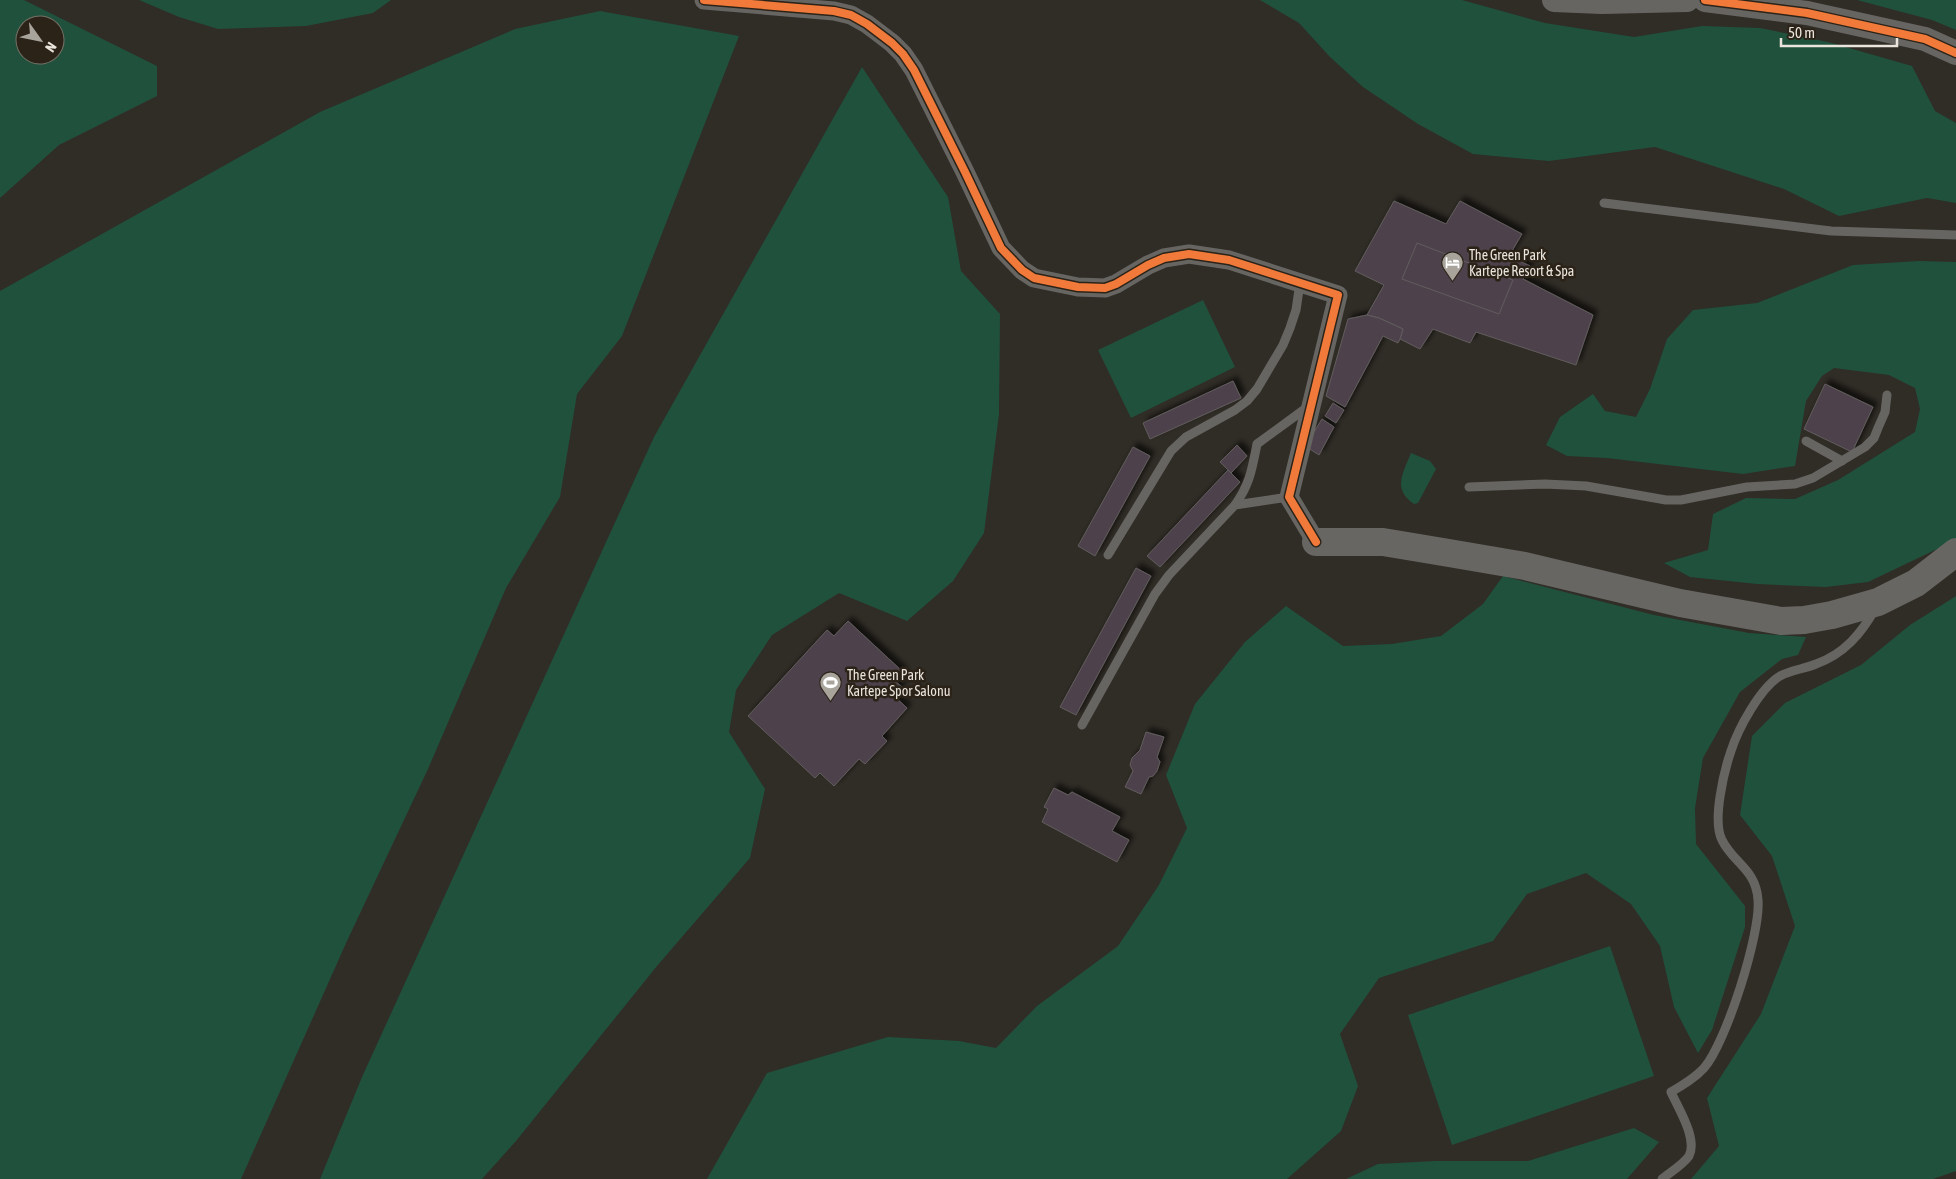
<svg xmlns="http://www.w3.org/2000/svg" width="1956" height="1179" viewBox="0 0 1956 1179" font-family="'Asap Condensed',sans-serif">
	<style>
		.green { fill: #20513c; fill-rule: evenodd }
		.building { fill: #4d424b; stroke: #615d5d; filter: url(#shadow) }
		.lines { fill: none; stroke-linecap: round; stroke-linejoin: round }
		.service { stroke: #676562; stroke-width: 9 }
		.minor { stroke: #676562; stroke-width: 19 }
		.tertiary { stroke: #676562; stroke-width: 24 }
		.primary { stroke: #686662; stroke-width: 28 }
		.cycleway-casing { stroke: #2b2318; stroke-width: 11 }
		.cycleway { stroke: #f17a3a; stroke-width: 8 }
		.labels { text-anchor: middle; stroke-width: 5; stroke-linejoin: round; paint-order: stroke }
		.poi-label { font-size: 14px; fill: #e9e4dc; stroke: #2b2318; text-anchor: start }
	</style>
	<defs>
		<filter id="shadow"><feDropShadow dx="4.5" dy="-4.5" stdDeviation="2.5" flood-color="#0009"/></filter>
	</defs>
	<rect width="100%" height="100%" fill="#302c26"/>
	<g class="green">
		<path d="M0 0H24L157 66V96L59 145 0 198ZM25 25H55V55H25Z"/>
		<path d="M139 0H391L373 13 306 26 218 29 179 17Z"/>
		<path d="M1260 0H1462L1545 23 1634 37 1702 26 1760 28 1828 42 1912 66 1935 111 1956 123V203L1927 198 1839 216 1784 189 1655 147 1549 161 1473 154 1418 124 1363 87 1330 57 1299 23Z"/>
		<path d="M1857 0H1956V30L1932 20Z"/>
		<path d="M600 11 739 36 622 336 577 394 560 497 506 588 428 769 347 941 241 1179H0V291L320 112 515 29Z"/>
		<path d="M862 67 948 197 961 271 1000 314 999 414 984 533 953 581 907 621 839 593 772 635 736 690 729 732 765 789 750 858 657 966 516 1141 482 1179H320L362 1077 654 437Z"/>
		<path d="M1919 261 1956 262V540L1868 582 1826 587 1757 584 1690 577 1664 563 1708 550 1713 514 1746 498 1795 499 1838 480 1915 432 1920 409 1915 388 1889 375 1834 368 1822 376 1806 401 1795 466 1743 474 1607 458 1567 456 1546 445 1560 417 1593 394 1605 411 1636 417 1650 389 1667 339 1693 310 1757 303 1853 265Z"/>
		<path d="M1203 300 1235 367 1131 418 1098 350Z"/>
		<path d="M1411 453 1430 461 1436 469 1418 503 1414 504C1392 489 1403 473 1411 453Z"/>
		<path d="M1503 576 1654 615 1749 633 1806 637 1798 655 1782 659 1740 692 1703 758 1695 808 1696 844 1745 906V927L1712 1030 1698 1053 1674 1007 1660 946 1631 904 1586 873 1527 894 1493 941 1379 978 1340 1034 1358 1086 1341 1131 1287 1179H707L767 1073 888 1037 959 1041 996 1048 1037 1006 1118 946 1159 885 1187 828 1166 775 1195 704 1245 642 1286 606 1343 646 1392 644 1441 636 1483 604Z"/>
		<path d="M1956 596V1171L1933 1179H1691L1719 1146 1707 1098 1761 1014 1795 926 1772 856 1740 815 1752 736 1785 703 1861 665 1910 625Z"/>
		<path d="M1610 946 1654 1076 1452 1145 1408 1015Z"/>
		<path d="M1634 1128 1659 1142 1627 1179H1346L1378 1164 1435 1161H1528Z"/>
	</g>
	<g class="building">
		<path d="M1394 201 1446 224 1460 201 1522 234 1509 256 1530 266 1523 279 1593 315 1576 365 1476 332 1470 343 1433 329 1420 349 1400 339 1403 329 1379 318 1367 315 1384 285 1355 271Z"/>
		<path d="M1417 243 1513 280 1499 314 1402 279Z"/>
		<path d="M1367 315 1379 318 1403 329 1400 339 1398 343 1383 336 1345 407 1326 396 1348 319Z"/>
		<path d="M1233 381 1241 398 1150 439 1143 423Z"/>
		<path d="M1825 384 1873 407 1852 452 1804 429Z"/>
		<path d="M1333 403 1344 410 1336 423 1325 416Z"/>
		<path d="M1322 419 1334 427 1319 455 1305 446Z"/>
		<path d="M1237 445 1247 456 1231 473 1220 462Z"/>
		<path d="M1133 447 1150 456 1095 556 1078 546Z"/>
		<path d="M1228 470 1240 482 1160 567 1147 556Z"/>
		<path d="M1136 568 1151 576 1076 715 1060 707Z"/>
		<path d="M848 621 903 672 895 681 902 687 894 696 907 708 882 736 887 741 865 764 859 759 834 786 820 773 815 778 748 716 827 630 834 636Z"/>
		<path d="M1146 732 1164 737 1157 757 1160 762 1157 771 1153 776 1149 777 1141 794 1125 787 1133 771 1130 765 1132 758 1140 750Z"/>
		<path d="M1054 788 1068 795 1072 792 1120 817 1112 831 1129 840 1117 862 1042 822 1048 809 1044 807Z"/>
	</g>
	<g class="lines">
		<g class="service">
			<path d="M1604 203 1831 231 1956 235"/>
			<path d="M1806 441 1842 461"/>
			<path d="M1469 487 1545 484 1586 486 1666 500H1681L1747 487 1795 484 1813 478 1865 447 1874 438 1878 428 1885 412 1887 395"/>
			<path d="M1235 505C1250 484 1252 469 1257 444L1309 406"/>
			<path d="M1108 555 1171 451 1186 437 1235 410 1247 401 1257 389 1283 345 1290 328 1296 310 1300 283"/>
			<path d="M1082 725 1155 594 1169 575 1235 505 1289 497"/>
			<path d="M1662 1179C1670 1172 1683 1165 1689 1156 1698 1139 1678 1108 1671 1092 1683 1085 1695 1078 1704 1068 1726 1043 1761 933 1758 900 1756 869 1733 863 1722 840 1712 821 1724 771 1731 751 1738 729 1760 688 1780 676 1791 670 1804 669 1816 664 1844 654 1861 634 1875 609"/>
		</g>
		<path class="minor" d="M704 0 834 11 851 15 867 24 892 43 903 54 914 70 965 172 1001 248 1022 270 1034 278 1078 287 1105 288 1116 284 1148 265 1164 258 1189 254 1229 260 1338 295 1289 497 1316 542"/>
		<g class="tertiary">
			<path d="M1554 0 1602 2 1687 0"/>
			<path d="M1705 0 1807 13 1925 39 1956 53"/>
		</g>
		<path class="primary" d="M1316 542H1383L1443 552 1525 566 1680 603 1781 621 1804 620 1832 615 1878 602 1916 583 1956 552"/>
		<defs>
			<g id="cycleway">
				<path d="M704 0 834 11 851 15 867 24 892 43 903 54 914 70 965 172 1001 248 1022 270 1034 278 1078 287 1105 288 1116 284 1148 265 1164 258 1189 254 1229 260 1338 295 1289 497 1316 542"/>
				<path d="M1705 0 1807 13 1925 39 1956 53"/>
			</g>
		</defs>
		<use href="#cycleway" class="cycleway-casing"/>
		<use href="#cycleway" class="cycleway"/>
	</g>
	<defs>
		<symbol id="hotel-pin" viewBox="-11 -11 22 30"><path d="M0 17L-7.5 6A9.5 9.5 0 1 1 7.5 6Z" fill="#a8a49c" stroke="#2b2318"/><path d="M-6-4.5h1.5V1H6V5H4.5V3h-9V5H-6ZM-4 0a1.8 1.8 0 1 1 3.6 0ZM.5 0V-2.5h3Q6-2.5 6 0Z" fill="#fff"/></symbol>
		<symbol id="stadium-pin" viewBox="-11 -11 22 30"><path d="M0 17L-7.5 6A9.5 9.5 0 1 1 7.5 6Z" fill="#a8a49c" stroke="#2b2318"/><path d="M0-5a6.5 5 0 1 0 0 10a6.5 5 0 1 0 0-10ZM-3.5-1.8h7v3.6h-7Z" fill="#fff"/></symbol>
	</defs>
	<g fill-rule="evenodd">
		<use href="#hotel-pin" x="1440" y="250" width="25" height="34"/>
		<use href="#stadium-pin" x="818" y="670" width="25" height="34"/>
	</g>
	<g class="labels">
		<g class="poi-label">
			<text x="1469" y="260">The Green Park<tspan x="1469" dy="16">Kartepe Resort &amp; Spa</tspan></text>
			<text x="847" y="680">The Green Park<tspan x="847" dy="16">Kartepe Spor Salonu</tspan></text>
		</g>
	</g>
	<g transform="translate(40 40) rotate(123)"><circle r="24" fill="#2b2318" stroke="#777066"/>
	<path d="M0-4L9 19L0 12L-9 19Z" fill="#a8a49c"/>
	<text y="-8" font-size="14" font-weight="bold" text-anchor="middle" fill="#e9e4dc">N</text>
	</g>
	<path d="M1781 38v8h116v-8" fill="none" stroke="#e9e4dc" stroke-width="2.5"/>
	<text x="1788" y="38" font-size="15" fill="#e9e4dc" stroke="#2b2318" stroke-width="4" paint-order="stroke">50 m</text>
</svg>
